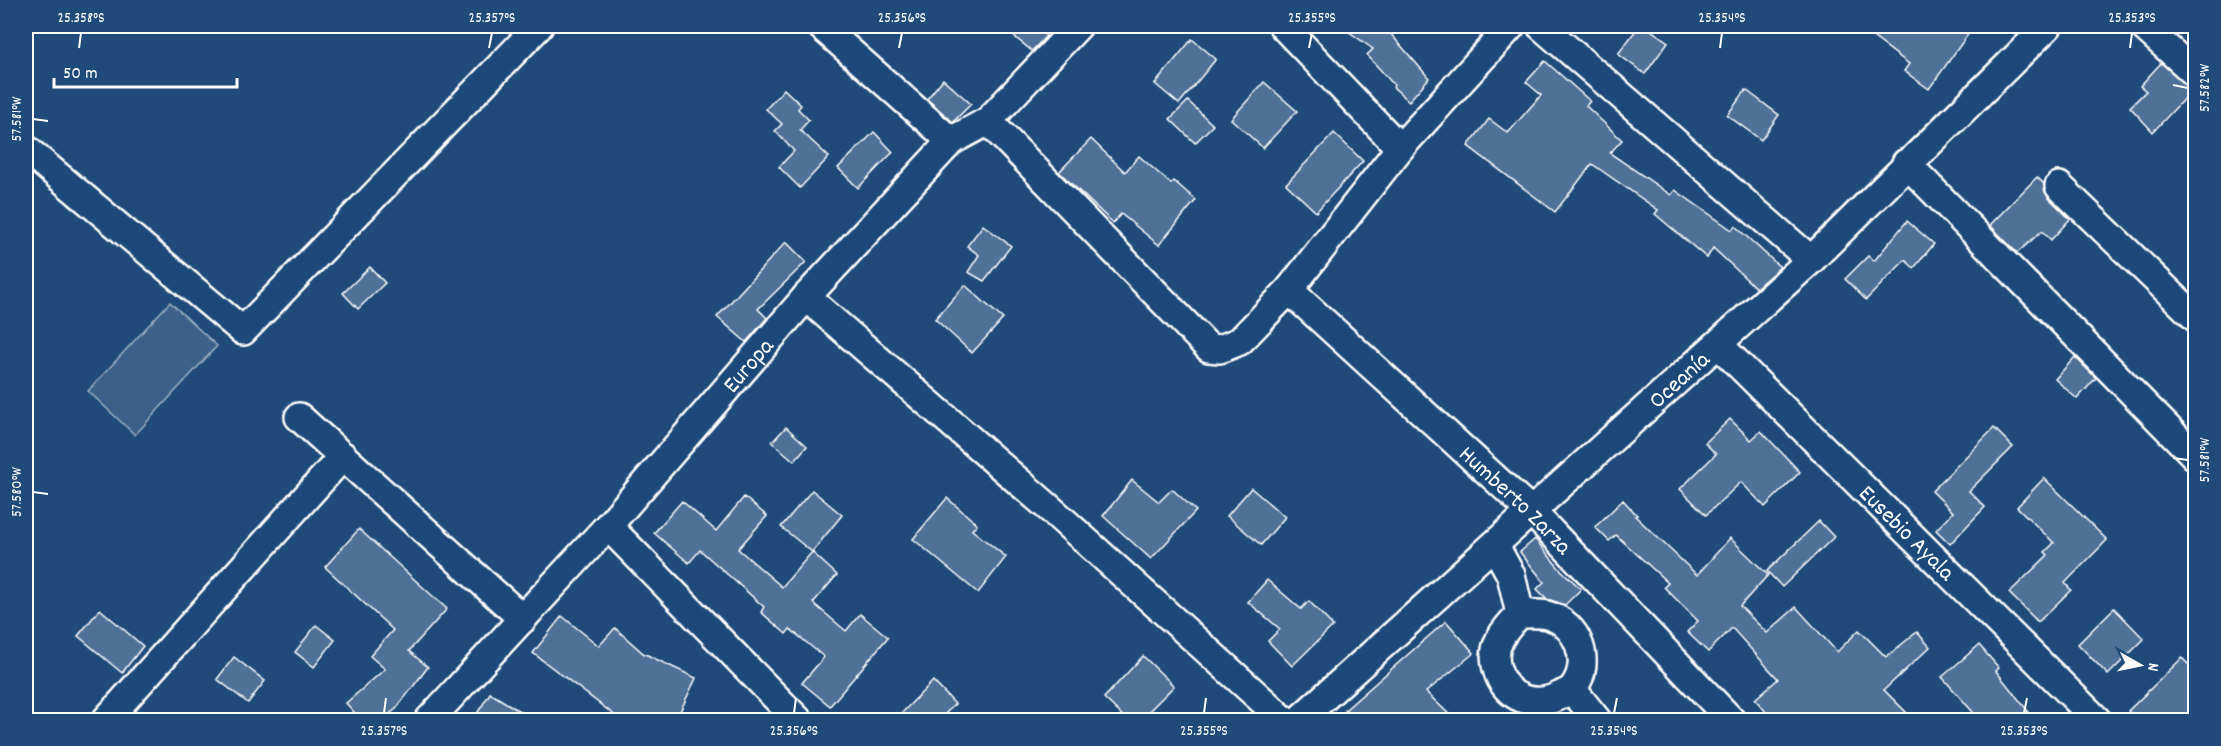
<svg xmlns="http://www.w3.org/2000/svg" width="2221" height="746" viewBox="0 0 2221 746" font-family="Dekko,sans-serif">
	<style>
		.green { fill: #3c618b; stroke: #9eb0c5; stroke-width: 1.5 }
		.building { fill: #507197; stroke: #fff; stroke-width: 1.5 }
		.lines { fill: none; stroke-linecap: round; stroke-linejoin: round }
		.minor-casing { stroke: #fff; stroke-width: 32 }
		.minor { stroke: #1f4a7a; stroke-width: 27 }
		.ticks { fill: none; stroke: #fff; stroke-width: 2 }
		.labels { text-anchor: middle; stroke-width: 6; stroke-linejoin: round; paint-order: stroke }
		.street-label { font-size: 24px; fill: #fff; stroke: #1f4a7a }
		.neatline { fill: none; stroke: #fff; stroke-width: 2 }
		.ticks-label { font-size: 15px; text-anchor: middle; fill: #fff }
	</style>
	<rect width="100%" height="100%" fill="#1f4a7a"/>
	<filter id="ink" filterUnits="userSpaceOnUse"><feTurbulence type="fractalNoise" baseFrequency=".0167" numOctaves="2"/><feDisplacementMap in="SourceGraphic" scale="12" xChannelSelector="R" yChannelSelector="G"/><feConvolveMatrix kernelMatrix="1 2 1 2 8 2 1 2 1" color-interpolation-filters="sRGB"/></filter>
	<g filter="url(#ink)">
		<path class="green" d="M170 302 217 346 135 435 88 391Z"/>
		<g class="building">
			<path d="M1001 26H1034L1046 36 1032 51Z"/>
			<path d="M1341 26H1384L1429 78 1409 101 1393 87 1394 85 1367 55 1373 49Z"/>
			<path d="M1639 26H1645L1668 42 1645 74 1618 54Z"/>
			<path d="M1881 26H1974L1929 89 1904 71 1909 64 1873 37Z"/>
			<path d="M1192 39 1216 59 1179 104 1155 84Z"/>
			<path d="M1545 61 1590 101 1586 106 1622 140 1610 153 1671 195 1675 190 1732 230 1735 226 1780 267 1756 288 1713 248 1707 258 1655 214 1658 210 1592 164 1555 212 1468 146 1489 119 1508 133 1541 95 1526 82Z"/>
			<path d="M2161 63 2193 89 2153 132 2130 107 2146 91 2140 86Z"/>
			<path d="M943 79 971 104 953 122 927 99Z"/>
			<path d="M1264 82 1297 111 1263 148 1231 119Z"/>
			<path d="M784 89 801 105 798 109 809 120 800 130 829 157 800 188 779 167 794 151 775 131 782 124 766 109Z"/>
			<path d="M1746 90 1779 115 1761 140 1727 115Z"/>
			<path d="M1188 101 1213 125 1195 143 1170 119Z"/>
			<path d="M874 132 893 152 858 188 838 168Z"/>
			<path d="M1334 133 1363 161 1316 212 1286 184Z"/>
			<path d="M1091 139 1125 172 1139 156 1171 184 1174 181 1196 200 1159 245 1121 214 1113 223 1059 172Z"/>
			<path d="M2037 177 2044 184 2048 197 2070 219 2051 240 2042 231 2017 253 1990 225Z"/>
			<path d="M1907 221 1934 244 1914 268 1905 260 1866 300 1845 279 1868 256 1874 261Z"/>
			<path d="M983 225 1011 246 984 281 968 272 979 255 967 246Z"/>
			<path d="M786 242 806 262 758 309 767 318 746 342 717 317Z"/>
			<path d="M370 267 385 283 358 309 343 293Z"/>
			<path d="M965 285 1003 319 972 353 935 319Z"/>
			<path d="M2075 357 2096 378 2077 399 2055 379Z"/>
			<path d="M1730 419 1751 440 1761 431 1800 472 1765 507 1741 482 1706 515 1680 489 1716 454 1705 443Z"/>
			<path d="M786 427 807 446 794 461 772 442Z"/>
			<path d="M1994 428 2013 447 1969 491 1985 507 1950 544 1936 530 1953 512 1932 491Z"/>
			<path d="M2044 478 2107 540 2065 583 2071 590 2038 622 2009 593 2048 555 2045 552 2054 543 2017 507Z"/>
			<path d="M1132 480 1159 502 1172 489 1196 511 1151 559 1103 516Z"/>
			<path d="M1251 488 1285 517 1261 545 1227 516Z"/>
			<path d="M812 490 842 515 812 552 781 527Z"/>
			<path d="M744 497 767 516 738 549 782 587 812 552 837 575 813 603 846 631 860 614 888 637 830 706 802 683 824 657 790 629 786 634 761 612 764 607 700 550 689 563 654 533 682 501 716 531Z"/>
			<path d="M947 498 977 524 972 530 1006 557 978 593 913 539Z"/>
			<path d="M1623 500 1637 515 1635 516 1697 575 1730 538 1768 575 1740 606 1767 633 1796 607 1837 652 1859 630 1886 657 1917 632 1930 647 1884 690 1914 720H1773L1755 699 1778 679 1732 628 1708 652 1687 632 1698 621 1664 587 1668 583 1616 535 1609 541 1595 527Z"/>
			<path d="M1819 521 1834 537 1782 587 1767 571Z"/>
			<path d="M359 529 447 609 409 651 428 667 396 709 382 720H361L346 703 385 669 370 656 393 630 325 567Z"/>
			<path d="M1535 539 1559 568 1581 589 1565 605 1547 599 1537 589 1544 582 1520 552Z"/>
			<path d="M1267 580 1301 609 1309 601 1333 626 1292 666 1268 641 1280 629 1248 602Z"/>
			<path d="M2114 608 2144 639 2108 675 2078 644Z"/>
			<path d="M100 609 143 646 122 673 78 636Z"/>
			<path d="M562 616 599 646 615 628 643 653 696 678 676 720H621L533 653Z"/>
			<path d="M1446 621 1474 653 1426 692 1455 720H1356L1345 710Z"/>
			<path d="M316 625 335 640 314 667 295 652Z"/>
			<path d="M1979 645 1999 668 1996 671 2028 711 2016 720H1980L1942 677Z"/>
			<path d="M1143 656 1174 686 1140 720H1127L1104 698Z"/>
			<path d="M234 657 265 681 248 703 217 679Z"/>
			<path d="M2182 658 2196 672V720H2138L2128 711Z"/>
			<path d="M933 681 955 704 939 720H895Z"/>
			<path d="M490 693 534 720H473Z"/>
		</g>
		<g class="lines">
			<defs>
				<g id="minor">
					<path d="M821 26 951 141"/>
					<path d="M1283 26 1400 148"/>
					<path d="M1541 26 1811 260"/>
					<path d="M2143 26 2196 74"/>
					<path d="M988 121 1209 348 1220 349 1240 341 1289 290 1400 148 1511 26"/>
					<path d="M26 149 243 331 539 26"/>
					<path d="M1906 163 2196 457"/>
					<path d="M2059 186 2196 318"/>
					<path id="s1" d="M1289 290 1532 512 1731 720"/>
					<path d="M806 297 1055 513 1284 720"/>
					<path id="s2" d="M1718 344 2097 720"/>
					<path d="M299 417 523 619"/>
					<path d="M608 526 798 720"/>
					<path d="M1495 546 1511 575 1520 614"/>
					<path d="M1520 614C1528 614 1539 613 1547 615 1578 623 1593 662 1573 688 1570 691 1565 693 1561 695 1535 709 1505 699 1497 669 1490 646 1504 630 1520 614Z"/>
					<path d="M1572 689 1597 720"/>
					<path d="M106 720 343 456"/>
					<path id="s3" d="M429 720 608 526 806 297 951 141 988 121 1078 26"/>
					<path id="s4" d="M1299 720 1811 260 2048 26"/>
				</g>
			</defs>
			<use href="#minor" class="minor-casing"/>
			<use href="#minor" class="minor"/>
		</g>
	</g>
	<path class="ticks" d="M79 48 81 33M489 48 492 33M899 48 902 33M1309 48 1312 33M1720 48 1722 33M2130 48 2132 33M2173 85 2188 88M33 119 48 121M2173 458 2188 460M33 492 48 494M384 713 386 698M794 713 796 698M1204 713 1206 698M1614 713 1617 698M2024 713 2027 698"/>
	<g class="labels">
		<g class="street-label">
			<text dy="8" stroke="none"><textPath href="#s3" startOffset="477">Europa</textPath></text>
			<text dy="8" stroke="none"><textPath href="#s4" startOffset="510">Oceanía</textPath></text>
			<text dy="8" stroke="none"><textPath href="#s1" startOffset="309">Humberto Zarza</textPath></text>
			<text dy="8" stroke="none"><textPath href="#s2" startOffset="267">Eusebio Ayala</textPath></text>
		</g>
	</g>
	<rect width="2221" height="746" fill="none" stroke="#1f4a7a" stroke-width="66"/>
	<g transform="translate(2140 665) rotate(99)" stroke="#1f4a7a" stroke-width="4.5" paint-order="stroke">
	<path d="M0-4.5L10 22L0 15L-10 22Z" fill="#ffffff"/>
	<text y="-9" font-size="16" font-weight="bold" text-anchor="middle" fill="#ffffff">N</text>
	</g>
	<path d="M54 78v9h183v-9" fill="none" stroke="#ffffff" stroke-width="3"/>
	<text x="63" y="78" font-size="18" fill="#ffffff" stroke="#1f4a7a" stroke-width="4.5" paint-order="stroke">50 m</text>
	<rect x="33" y="33" width="2155" height="680" class="neatline"/>
	<g class="ticks-label">
		<text x="81" y="22">25.358°S</text>
		<text x="492" y="22">25.357°S</text>
		<text x="902" y="22">25.356°S</text>
		<text x="1312" y="22">25.355°S</text>
		<text x="1722" y="22">25.354°S</text>
		<text x="2132" y="22">25.353°S</text>
		<text transform="translate(2204 88) rotate(-90)" y="5">57.582°W</text>
		<text transform="translate(16 119) rotate(-90)" y="5">57.581°W</text>
		<text transform="translate(2204 460) rotate(-90)" y="5">57.581°W</text>
		<text transform="translate(16 492) rotate(-90)" y="5">57.580°W</text>
		<text x="384" y="735">25.357°S</text>
		<text x="794" y="735">25.356°S</text>
		<text x="1204" y="735">25.355°S</text>
		<text x="1614" y="735">25.354°S</text>
		<text x="2024" y="735">25.353°S</text>
	</g>
</svg>
